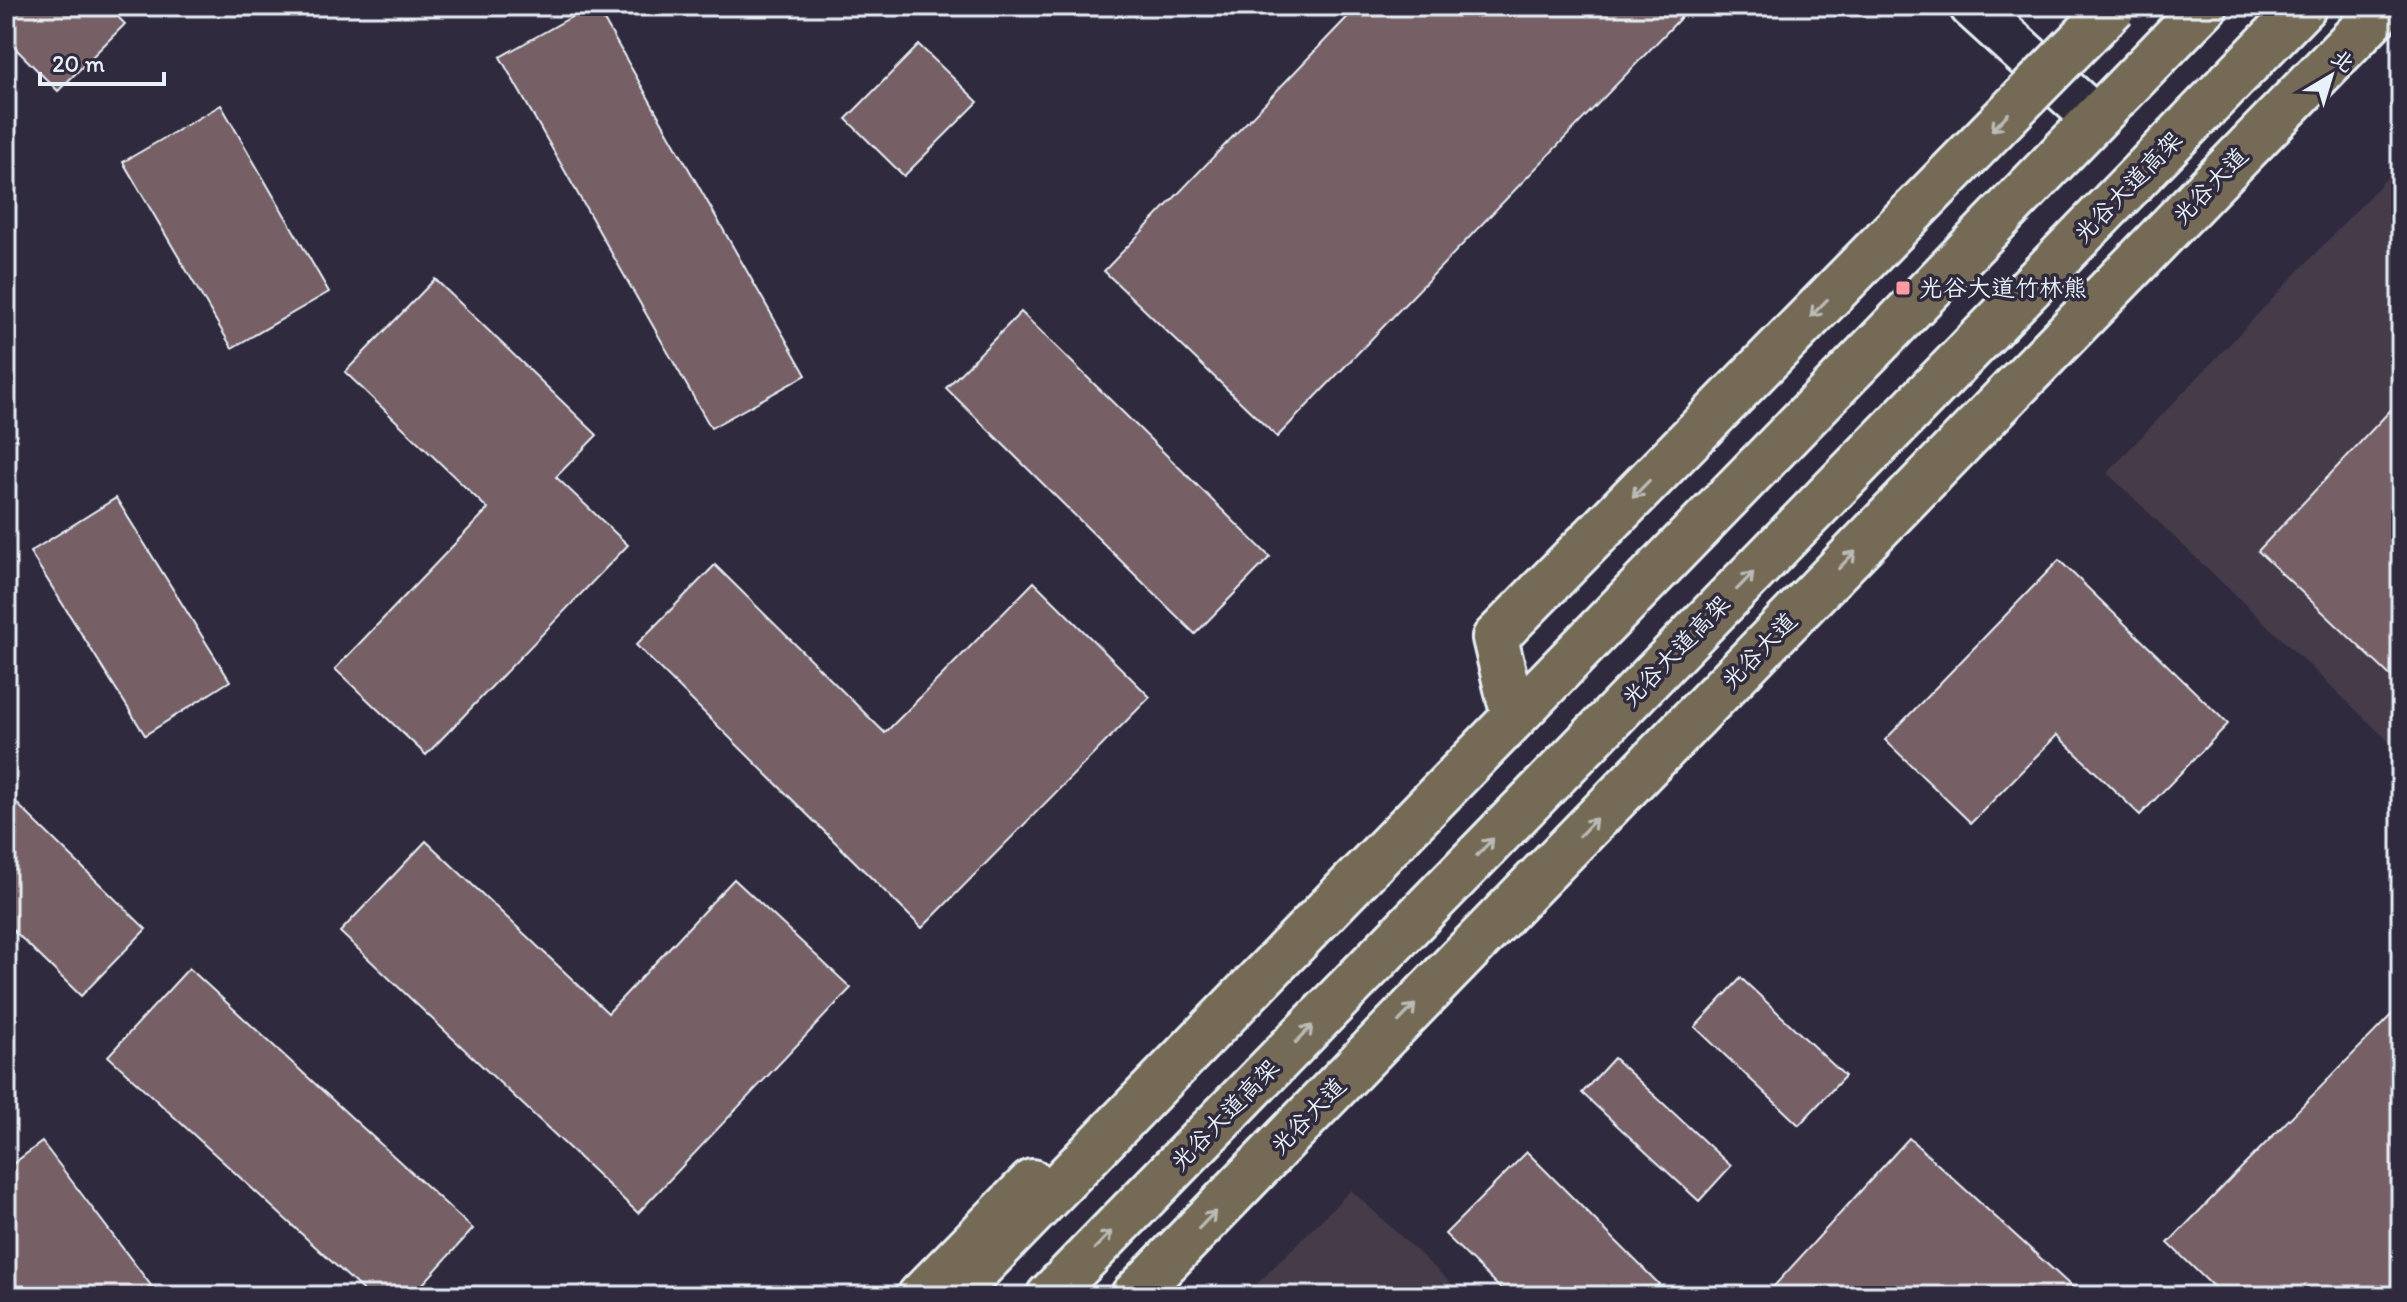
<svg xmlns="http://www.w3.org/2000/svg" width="2407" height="1302" viewBox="0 0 2407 1302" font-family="Itim,'LXGW WenKai TC',sans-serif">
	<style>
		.built { fill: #453a49 }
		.building { fill: #775f66; stroke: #e8f1f8; stroke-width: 2 }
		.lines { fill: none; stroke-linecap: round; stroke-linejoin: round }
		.secondary-casing { stroke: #e8f1f8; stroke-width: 50 }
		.primary-casing { stroke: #e8f1f8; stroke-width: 50 }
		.highway-casing { stroke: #e8f1f8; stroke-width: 50 }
		.secondary { stroke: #2f2a3d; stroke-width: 44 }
		.primary { stroke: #746b55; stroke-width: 44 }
		.highway { stroke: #746b55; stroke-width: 44 }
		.highway-bridge-casing { stroke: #e8f1f8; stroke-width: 50; stroke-linecap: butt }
		.highway-bridge { stroke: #746b55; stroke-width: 44 }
		.oneway { stroke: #babbb7 }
		.poi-dot { fill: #ff9aa2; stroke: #2f2a3d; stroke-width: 3 }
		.labels { text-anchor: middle; stroke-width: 7; stroke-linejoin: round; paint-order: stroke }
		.street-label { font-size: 24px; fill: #e8f1f8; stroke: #2f2a3d }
		.poi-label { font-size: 24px; fill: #e8f1f8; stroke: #2f2a3d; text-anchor: start }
	</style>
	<rect width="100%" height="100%" fill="#2f2a3d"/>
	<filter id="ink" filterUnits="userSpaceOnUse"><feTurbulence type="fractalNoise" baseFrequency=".0125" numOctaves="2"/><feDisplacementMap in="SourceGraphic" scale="16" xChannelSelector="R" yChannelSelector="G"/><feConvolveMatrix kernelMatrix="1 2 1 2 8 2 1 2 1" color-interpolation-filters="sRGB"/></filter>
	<g filter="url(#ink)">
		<g class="built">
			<path d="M2401 163V753L2107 473Z"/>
			<path d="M1351 1190 1465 1296H1245Z"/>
		</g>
		<g class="building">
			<path d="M6 6H107L125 24 58 91 6 39Z"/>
			<path d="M591 6H596L806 375 711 428 500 57Z"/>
			<path d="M1358 6H1692L1277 437 1104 271Z"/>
			<path d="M919 45 978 102 904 176 846 119Z"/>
			<path d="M221 105 329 292 232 348 123 162Z"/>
			<path d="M435 279 597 435 556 477 628 545 426 755 335 669 488 509 345 372Z"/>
			<path d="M1021 312 1270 557 1195 634 946 388Z"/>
			<path d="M2401 399V686L2258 551Z"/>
			<path d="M116 498 230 681 145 735 30 552Z"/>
			<path d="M2059 560 2228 724 2140 815 2057 735 1971 823 1885 740Z"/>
			<path d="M715 565 885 733 1034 582 1150 697 922 928 636 645Z"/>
			<path d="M6 793 146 929 81 996 6 923Z"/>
			<path d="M426 841 608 1013 734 879 851 988 638 1213 340 932Z"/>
			<path d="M189 968 473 1229 412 1296H369L108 1056Z"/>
			<path d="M1741 978 1845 1076 1799 1125 1695 1027Z"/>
			<path d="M2401 1005V1296H2223L2168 1243Z"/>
			<path d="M1614 1058 1731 1166 1699 1201 1582 1093Z"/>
			<path d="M1909 1138 2082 1296H1765Z"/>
			<path d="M42 1142 159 1296H6V1169Z"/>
			<path d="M1527 1152 1659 1284 1647 1296H1508L1445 1234Z"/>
		</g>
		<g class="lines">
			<defs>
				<path id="secondary" d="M1972 6 2084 108"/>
				<g id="primary">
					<path d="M920 1296 1032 1182"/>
					<path d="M1133 1296 2385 6"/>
				</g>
				<g id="highway">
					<path d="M1510 701 1495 638 1696 433"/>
					<path d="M952 1296 2205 6"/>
					<path d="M1049 1296 2304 6"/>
				</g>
			</defs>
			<use href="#secondary" class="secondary-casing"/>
			<use href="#primary" class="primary-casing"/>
			<use href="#highway" class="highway-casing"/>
			<use href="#secondary" class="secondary"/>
			<use href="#primary" class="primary"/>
			<use href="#highway" class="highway"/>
			<defs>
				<path id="highway-bridge" d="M1696 433 2114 6"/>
			</defs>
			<use href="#highway-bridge" class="highway-bridge-casing"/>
			<use href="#highway-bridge" class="highway-bridge"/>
		</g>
		<defs><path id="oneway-shaft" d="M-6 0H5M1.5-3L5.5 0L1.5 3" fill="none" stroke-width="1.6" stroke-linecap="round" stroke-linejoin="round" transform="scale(2)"/></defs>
		<g class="oneway">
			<use href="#oneway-shaft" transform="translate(2000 122) rotate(134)"/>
			<use href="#oneway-shaft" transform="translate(1819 308) rotate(134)"/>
			<use href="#oneway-shaft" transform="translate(1641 489) rotate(134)"/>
			<use href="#oneway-shaft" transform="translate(1847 560) rotate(-46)"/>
			<use href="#oneway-shaft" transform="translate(1745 581) rotate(-46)"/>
			<use href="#oneway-shaft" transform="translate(1588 827) rotate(-46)"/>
			<use href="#oneway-shaft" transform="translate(1485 847) rotate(-46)"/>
			<use href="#oneway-shaft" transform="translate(1407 1013) rotate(-46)"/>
			<use href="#oneway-shaft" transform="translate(1304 1034) rotate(-46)"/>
			<use href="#oneway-shaft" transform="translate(1207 1220) rotate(-46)"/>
			<use href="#oneway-shaft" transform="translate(1103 1240) rotate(-46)"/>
		</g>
	</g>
	<rect class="poi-dot" x="1895" y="280" width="16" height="16" rx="4"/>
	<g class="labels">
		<g class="street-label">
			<text transform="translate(2210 186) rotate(-46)" y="8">光谷大道</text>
			<text transform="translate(2128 187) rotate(-46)" y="8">光谷大道高架</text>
			<text transform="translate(1676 651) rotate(-46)" y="8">光谷大道高架</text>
			<text transform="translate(1759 651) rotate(-46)" y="8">光谷大道</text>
			<text transform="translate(1225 1115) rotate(-46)" y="8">光谷大道高架</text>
			<text transform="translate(1308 1116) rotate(-46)" y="8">光谷大道</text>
		</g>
		<g class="poi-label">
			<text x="1919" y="296">光谷大道竹林熊</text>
		</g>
	</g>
	<rect width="2407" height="1302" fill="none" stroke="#2f2a3d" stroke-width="32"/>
	<rect x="16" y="16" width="2375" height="1270" fill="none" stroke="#e8f1f8" stroke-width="3" filter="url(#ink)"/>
	<g transform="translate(2331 76) rotate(38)" stroke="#2f2a3d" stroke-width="6" paint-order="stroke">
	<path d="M0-6L14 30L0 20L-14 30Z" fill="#e8f1f8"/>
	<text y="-12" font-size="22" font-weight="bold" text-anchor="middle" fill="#e8f1f8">北</text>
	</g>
	<path d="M40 72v12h124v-12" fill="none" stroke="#e8f1f8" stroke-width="4"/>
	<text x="52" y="72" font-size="24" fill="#e8f1f8" stroke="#2f2a3d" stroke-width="6" paint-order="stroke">20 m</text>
</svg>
